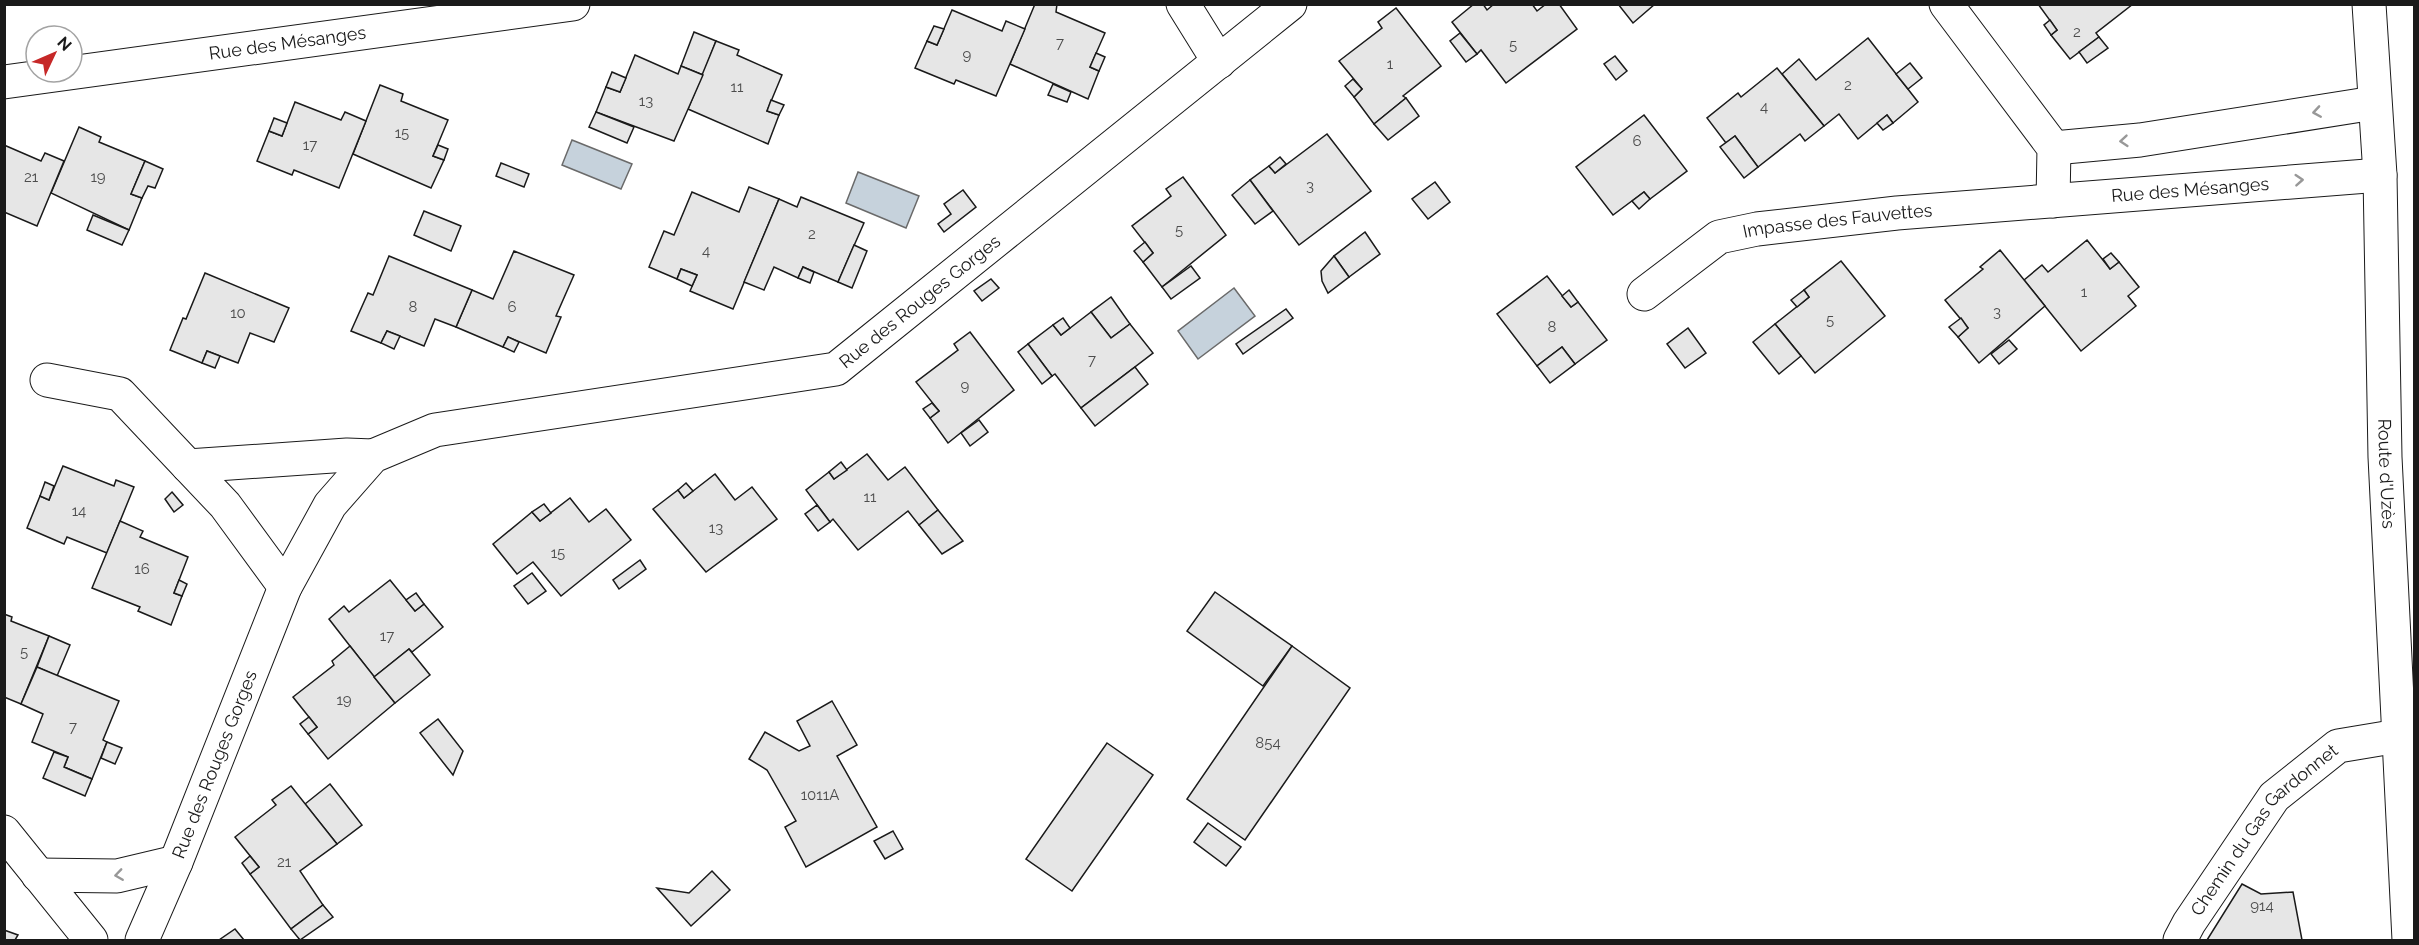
<svg xmlns="http://www.w3.org/2000/svg" width="2419" height="945" viewBox="0 0 2419 945" font-family="Raleway,sans-serif">
	<style>
		.water { fill: #c6d2dc; stroke: #6a6a6a; stroke-width: 1.5 }
		.building { fill: #e6e6e6; stroke: #1a1a1a; stroke-width: 1.5 }
		.lines { fill: none; stroke-linecap: round; stroke-linejoin: round }
		.street-casing { stroke: #1a1a1a; stroke-width: 35 }
		.primary-casing { stroke: #1a1a1a; stroke-width: 35 }
		.street { stroke: #fff; stroke-width: 33 }
		.primary { stroke: #fff; stroke-width: 33 }
		.oneway { stroke: #989898 }
		.labels { text-anchor: middle; stroke-width: 4.5; stroke-linejoin: round; paint-order: stroke }
		.number-label { font-size: 15px; fill: #4d4d4d }
		.street-label { font-size: 18px; fill: #1a1a1a; stroke: #fff }
	</style>
	<rect width="100%" height="100%" fill="#fff"/>
	<g class="water">
		<path d="M572 140 632 164 621 189 562 165Z"/>
		<path d="M858 172 919 196 906 228 846 203Z"/>
		<path d="M1234 288 1255 316 1198 359 1178 331Z"/>
	</g>
	<g class="building">
		<path d="M1035 4H1057L1056 12 1105 33 1090 67 1099 71 1088 99 1010 64Z"/>
		<path d="M1474 4H1483L1487 10 1494 4H1532L1537 11 1546 4H1559L1577 29 1506 83 1481 50 1477 54 1452 22Z"/>
		<path d="M1618 4H1655L1633 23Z"/>
		<path d="M2038 4H2133L2096 33 2099 37 2070 59 2051 35 2057 30Z"/>
		<path d="M1396 8 1441 66 1403 96 1406 98 1374 124 1354 97 1362 89 1339 61 1382 28 1378 22Z"/>
		<path d="M952 10 1002 31 1006 21 1025 29 996 96 956 80 954 84 915 68 927 41 937 45Z"/>
		<path d="M2050 20 2057 30 2051 35 2044 25Z"/>
		<path d="M934 26 944 29 937 45 927 41Z"/>
		<path d="M694 32 716 41 703 75 681 66Z"/>
		<path d="M1460 33 1477 54 1466 62 1450 41Z"/>
		<path d="M2099 37 2108 48 2087 63 2079 52Z"/>
		<path d="M1868 38 1918 102 1893 123 1887 115 1858 139 1839 114 1824 126 1782 74 1799 59 1816 80Z"/>
		<path d="M716 41 739 50 737 55 782 75 767 111 779 115 768 144 688 109Z"/>
		<path d="M1096 53 1105 57 1099 71 1090 67Z"/>
		<path d="M635 55 678 74 681 66 703 75 674 141 596 112 606 87 620 92Z"/>
		<path d="M1615 56 1627 71 1616 80 1604 64Z"/>
		<path d="M1910 63 1922 78 1908 89 1896 74Z"/>
		<path d="M1777 68 1824 126 1805 141 1800 134 1758 167 1735 136 1726 143 1707 118 1738 93 1741 97Z"/>
		<path d="M612 72 626 78 620 92 606 87Z"/>
		<path d="M1353 79 1362 89 1354 97 1345 86Z"/>
		<path d="M1053 84 1071 92 1067 102 1048 95Z"/>
		<path d="M380 85 403 94 401 101 448 120 433 156 444 160 431 188 353 154Z"/>
		<path d="M1406 98 1419 116 1388 140 1374 124Z"/>
		<path d="M771 100 784 105 779 115 767 111Z"/>
		<path d="M295 102 341 120 345 112 366 121 339 188 294 170 292 175 257 161 269 131 282 136Z"/>
		<path d="M596 112 634 127 627 143 589 127Z"/>
		<path d="M1644 115 1687 171 1650 199 1644 192 1613 215 1576 167Z"/>
		<path d="M1887 115 1893 123 1883 130 1877 123Z"/>
		<path d="M274 118 287 123 282 136 269 131Z"/>
		<path d="M79 127 101 137 99 142 145 161 131 194 142 198 129 230 51 193Z"/>
		<path d="M1327 134 1371 191 1299 245 1250 180 1269 166 1275 173Z"/>
		<path d="M1735 136 1758 167 1744 178 1720 147Z"/>
		<path d="M4 145 41 161 45 153 64 161 37 226 4 212Z"/>
		<path d="M438 145 448 149 444 160 433 156Z"/>
		<path d="M1280 157 1286 164 1275 173 1269 166Z"/>
		<path d="M145 161 163 169 155 188 148 186 142 198 131 194Z"/>
		<path d="M501 163 529 174 524 187 496 176Z"/>
		<path d="M1183 177 1226 235 1162 287 1143 262 1153 253 1132 226 1171 196 1166 189Z"/>
		<path d="M1250 180 1273 211 1255 224 1232 195Z"/>
		<path d="M1435 182 1450 202 1428 219 1412 199Z"/>
		<path d="M749 187 779 199 733 309 690 291 697 275 681 269 677 279 649 267 664 231 674 235 692 192 739 212Z"/>
		<path d="M963 190 976 207 944 232 938 224 951 214 944 204Z"/>
		<path d="M1644 192 1650 199 1639 209 1632 201Z"/>
		<path d="M801 197 864 223 838 282 803 267 798 278 774 267 764 290 744 282 779 199 797 207Z"/>
		<path d="M424 211 461 226 451 251 414 235Z"/>
		<path d="M93 215 129 230 122 245 87 230Z"/>
		<path d="M1365 232 1380 254 1349 277 1334 256Z"/>
		<path d="M2087 240 2110 269 2119 262 2139 287 2128 296 2136 306 2081 351 2024 280 2042 265 2048 272Z"/>
		<path d="M1145 242 1153 253 1143 262 1134 251Z"/>
		<path d="M854 245 867 251 852 288 838 282Z"/>
		<path d="M2000 250 2045 306 1979 363 1958 337 1968 328 1945 300 1983 269 1980 267Z"/>
		<path d="M514 251 574 275 556 316 561 317 546 353 508 337 503 347 456 327 472 290 493 299Z"/>
		<path d="M2111 253 2119 262 2110 269 2103 259Z"/>
		<path d="M389 256 472 290 456 327 435 319 424 346 387 331 381 343 351 331 368 293 373 295Z"/>
		<path d="M1334 256 1349 277 1328 293 1322 281 1321 271Z"/>
		<path d="M1841 261 1885 316 1815 373 1775 324 1809 297 1804 290Z"/>
		<path d="M1191 266 1200 278 1171 299 1162 287Z"/>
		<path d="M803 267 814 272 810 283 798 278Z"/>
		<path d="M681 269 697 275 692 286 677 279Z"/>
		<path d="M205 273 289 308 274 342 250 333 238 363 207 351 202 363 170 350 183 318 186 319Z"/>
		<path d="M1547 276 1571 307 1578 302 1607 340 1575 364 1562 347 1537 366 1497 314Z"/>
		<path d="M991 279 999 288 982 301 974 291Z"/>
		<path d="M1569 290 1578 302 1571 307 1562 296Z"/>
		<path d="M1804 290 1809 297 1797 307 1791 300Z"/>
		<path d="M1111 297 1130 324 1111 338 1091 312Z"/>
		<path d="M1286 309 1293 318 1243 354 1236 344Z"/>
		<path d="M1091 312 1111 338 1130 324 1153 353 1081 408 1055 374 1052 376 1028 344 1053 325 1061 335Z"/>
		<path d="M1063 318 1070 328 1061 335 1053 325Z"/>
		<path d="M1961 318 1968 328 1958 337 1949 327Z"/>
		<path d="M1775 324 1801 356 1779 374 1753 342Z"/>
		<path d="M1688 328 1706 353 1685 368 1667 344Z"/>
		<path d="M387 331 400 336 394 349 381 343Z"/>
		<path d="M970 332 1014 390 948 443 930 418 939 411 916 382 958 350 954 344Z"/>
		<path d="M508 337 519 342 514 352 503 347Z"/>
		<path d="M2009 340 2017 349 1999 364 1991 354Z"/>
		<path d="M1028 344 1052 376 1042 384 1018 352Z"/>
		<path d="M1562 347 1575 364 1550 383 1537 366Z"/>
		<path d="M207 351 220 356 215 368 202 363Z"/>
		<path d="M1135 367 1148 384 1095 426 1081 408Z"/>
		<path d="M932 403 939 411 930 418 923 409Z"/>
		<path d="M979 420 988 432 970 446 961 433Z"/>
		<path d="M867 454 888 480 905 467 938 510 919 525 908 511 858 550 833 519 830 522 806 490 829 472 834 479Z"/>
		<path d="M841 462 847 470 834 479 829 472Z"/>
		<path d="M63 466 114 486 116 480 134 487 107 553 67 537 64 544 27 528 40 496 49 500Z"/>
		<path d="M715 474 735 500 752 487 777 519 706 572 653 509 678 490 684 498Z"/>
		<path d="M45 482 54 486 49 500 40 496Z"/>
		<path d="M686 483 693 491 684 498 678 490Z"/>
		<path d="M172 492 183 505 174 512 165 499Z"/>
		<path d="M570 498 589 522 606 509 631 540 561 596 533 562 517 574 493 544 532 512 540 521Z"/>
		<path d="M544 504 551 513 540 521 532 512Z"/>
		<path d="M817 505 830 522 818 531 805 514Z"/>
		<path d="M938 510 963 541 942 554 919 525Z"/>
		<path d="M120 521 143 531 140 537 188 557 174 593 182 596 171 625 138 611 140 607 92 588Z"/>
		<path d="M640 560 646 569 619 589 613 580Z"/>
		<path d="M532 573 546 591 528 604 514 586Z"/>
		<path d="M179 580 187 584 182 596 174 593Z"/>
		<path d="M390 580 415 611 424 604 443 627 412 652 409 649 374 677 329 619 344 606 349 612Z"/>
		<path d="M1215 592 1292 646 1263 686 1187 631Z"/>
		<path d="M416 593 424 604 415 611 406 600Z"/>
		<path d="M4 614 12 617 11 621 49 636 21 704 4 697Z"/>
		<path d="M49 636 70 645 57 676 37 667Z"/>
		<path d="M350 646 395 703 328 759 308 734 317 727 293 697 334 665 332 661Z"/>
		<path d="M1292 646 1350 688 1245 840 1187 799Z"/>
		<path d="M409 649 430 675 395 703 374 677Z"/>
		<path d="M37 667 119 701 103 740 107 742 92 779 64 767 68 757 32 742 43 714 21 704Z"/>
		<path d="M832 701 857 745 837 756 877 827 806 867 785 827 796 821 767 770 749 759 765 732 799 751 810 746 797 721Z"/>
		<path d="M309 717 317 727 308 734 300 724Z"/>
		<path d="M438 719 463 751 453 775 420 733Z"/>
		<path d="M107 742 122 748 115 764 101 758Z"/>
		<path d="M1107 743 1153 775 1072 891 1026 859Z"/>
		<path d="M54 752 68 757 64 767 92 779 85 796 43 778Z"/>
		<path d="M330 784 362 825 337 844 305 804Z"/>
		<path d="M291 786 337 844 300 871 323 905 291 929 250 874 259 867 235 837 276 805 272 800Z"/>
		<path d="M1208 823 1241 847 1226 866 1194 842Z"/>
		<path d="M893 831 903 849 885 859 874 841Z"/>
		<path d="M250 856 259 867 250 874 242 863Z"/>
		<path d="M712 871 730 890 691 926 657 888 689 893Z"/>
		<path d="M2242 884 2261 894 2293 892 2302 940H2207Z"/>
		<path d="M323 905 333 917 300 940 291 929Z"/>
		<path d="M235 929 244 940H219Z"/>
		<path d="M4 930 18 935 15 940H4Z"/>
	</g>
	<g class="lines">
		<defs>
			<g id="street">
				<path d="M1183 4 1219 62"/>
				<path d="M1946 4 2054 148 2053 201"/>
				<path id="s1" d="M4 82 573 4"/>
				<path d="M2054 148 2140 140 2374 103"/>
				<path id="s2" d="M1644 294 1719 237 1757 229 1897 213 2380 175"/>
				<path d="M47 380 120 394 188 466 347 455 373 456"/>
				<path d="M188 466 225 505 285 587"/>
				<path d="M4 832 91 940"/>
				<path d="M38 875 117 876 176 862"/>
				<path id="s3" d="M142 940 176 862 285 587 330 505 373 456 435 430 836 369 1290 4"/>
				<path id="s4" d="M2180 940 2189 923 2274 797 2338 746 2398 736"/>
			</g>
			<g id="primary">
				<path id="s5" d="M2369 4 2380 175 2385 457 2409 940"/>
			</g>
		</defs>
		<use href="#street" class="street-casing"/>
		<use href="#primary" class="primary-casing"/>
		<use href="#street" class="street"/>
		<use href="#primary" class="primary"/>
	</g>
	<defs><path id="oneway-chevron" d="M-2-3.5L2.5 0L-2 3.5" fill="none" stroke-width="1.6" stroke-linecap="round" stroke-linejoin="round" transform="scale(1.5)"/></defs>
	<g class="oneway">
		<use href="#oneway-chevron" transform="translate(2317 112) rotate(171)"/>
		<use href="#oneway-chevron" transform="translate(2124 141) rotate(175)"/>
		<use href="#oneway-chevron" transform="translate(2299 180) rotate(-4)"/>
		<use href="#oneway-chevron" transform="translate(119 875) rotate(172)"/>
	</g>
	<g class="labels">
		<g class="number-label">
			<text x="2077" y="37">2</text>
			<text x="1060" y="48">7</text>
			<text x="1513" y="50">5</text>
			<text x="967" y="60">9</text>
			<text x="1390" y="69">1</text>
			<text x="1848" y="90">2</text>
			<text x="737" y="92">11</text>
			<text x="646" y="106">13</text>
			<text x="1764" y="112">4</text>
			<text x="402" y="138">15</text>
			<text x="1637" y="146">6</text>
			<text x="310" y="150">17</text>
			<text x="31" y="182">21</text>
			<text x="98" y="182">19</text>
			<text x="1310" y="191">3</text>
			<text x="1179" y="235">5</text>
			<text x="812" y="239">2</text>
			<text x="706" y="256">4</text>
			<text x="2084" y="297">1</text>
			<text x="413" y="312">8</text>
			<text x="512" y="312">6</text>
			<text x="1997" y="317">3</text>
			<text x="238" y="318">10</text>
			<text x="1830" y="325">5</text>
			<text x="1552" y="332">8</text>
			<text x="1092" y="365">7</text>
			<text x="965" y="391">9</text>
			<text x="870" y="502">11</text>
			<text x="79" y="516">14</text>
			<text x="716" y="533">13</text>
			<text x="558" y="558">15</text>
			<text x="142" y="574">16</text>
			<text x="387" y="641">17</text>
			<text x="24" y="657">5</text>
			<text x="344" y="705">19</text>
			<text x="73" y="732">7</text>
			<text x="1268" y="748">854</text>
			<text x="820" y="800">1011A</text>
			<text x="284" y="867">21</text>
			<text x="2262" y="911">914</text>
		</g>
		<g class="street-label">
			<text dy="6" stroke="none"><textPath href="#s1" startOffset="286">Rue des Mésanges</textPath></text>
			<text dy="6" stroke="none"><textPath href="#s2" startOffset="568">Rue des Mésanges</textPath></text>
			<text dy="6" stroke="none"><textPath href="#s2" startOffset="214">Impasse des Fauvettes</textPath></text>
			<text dy="6" stroke="none"><textPath href="#s3" startOffset="1120">Rue des Rouges Gorges</textPath></text>
			<text dy="6" stroke="none"><textPath href="#s5" startOffset="470">Route d'Uzès</textPath></text>
			<text dy="6" stroke="none"><textPath href="#s3" startOffset="190">Rue des Rouges Gorges</textPath></text>
			<text dy="6" stroke="none"><textPath href="#s4" startOffset="140">Chemin du Gas Gardonnet</textPath></text>
		</g>
	</g>
	<rect width="2419" height="945" fill="none" stroke="#1a1a1a" stroke-width="12"/>
	<g transform="translate(54 54) rotate(46)"><circle r="28" fill="#ffffff" stroke="#a3a3a3" stroke-width="1.5"/>
	<path d="M0-4.5L10 22L0 15L-10 22Z" fill="#c62828"/>
	<text y="-9" font-size="16" font-weight="bold" text-anchor="middle" fill="#1a1a1a">N</text>
	</g>
</svg>
